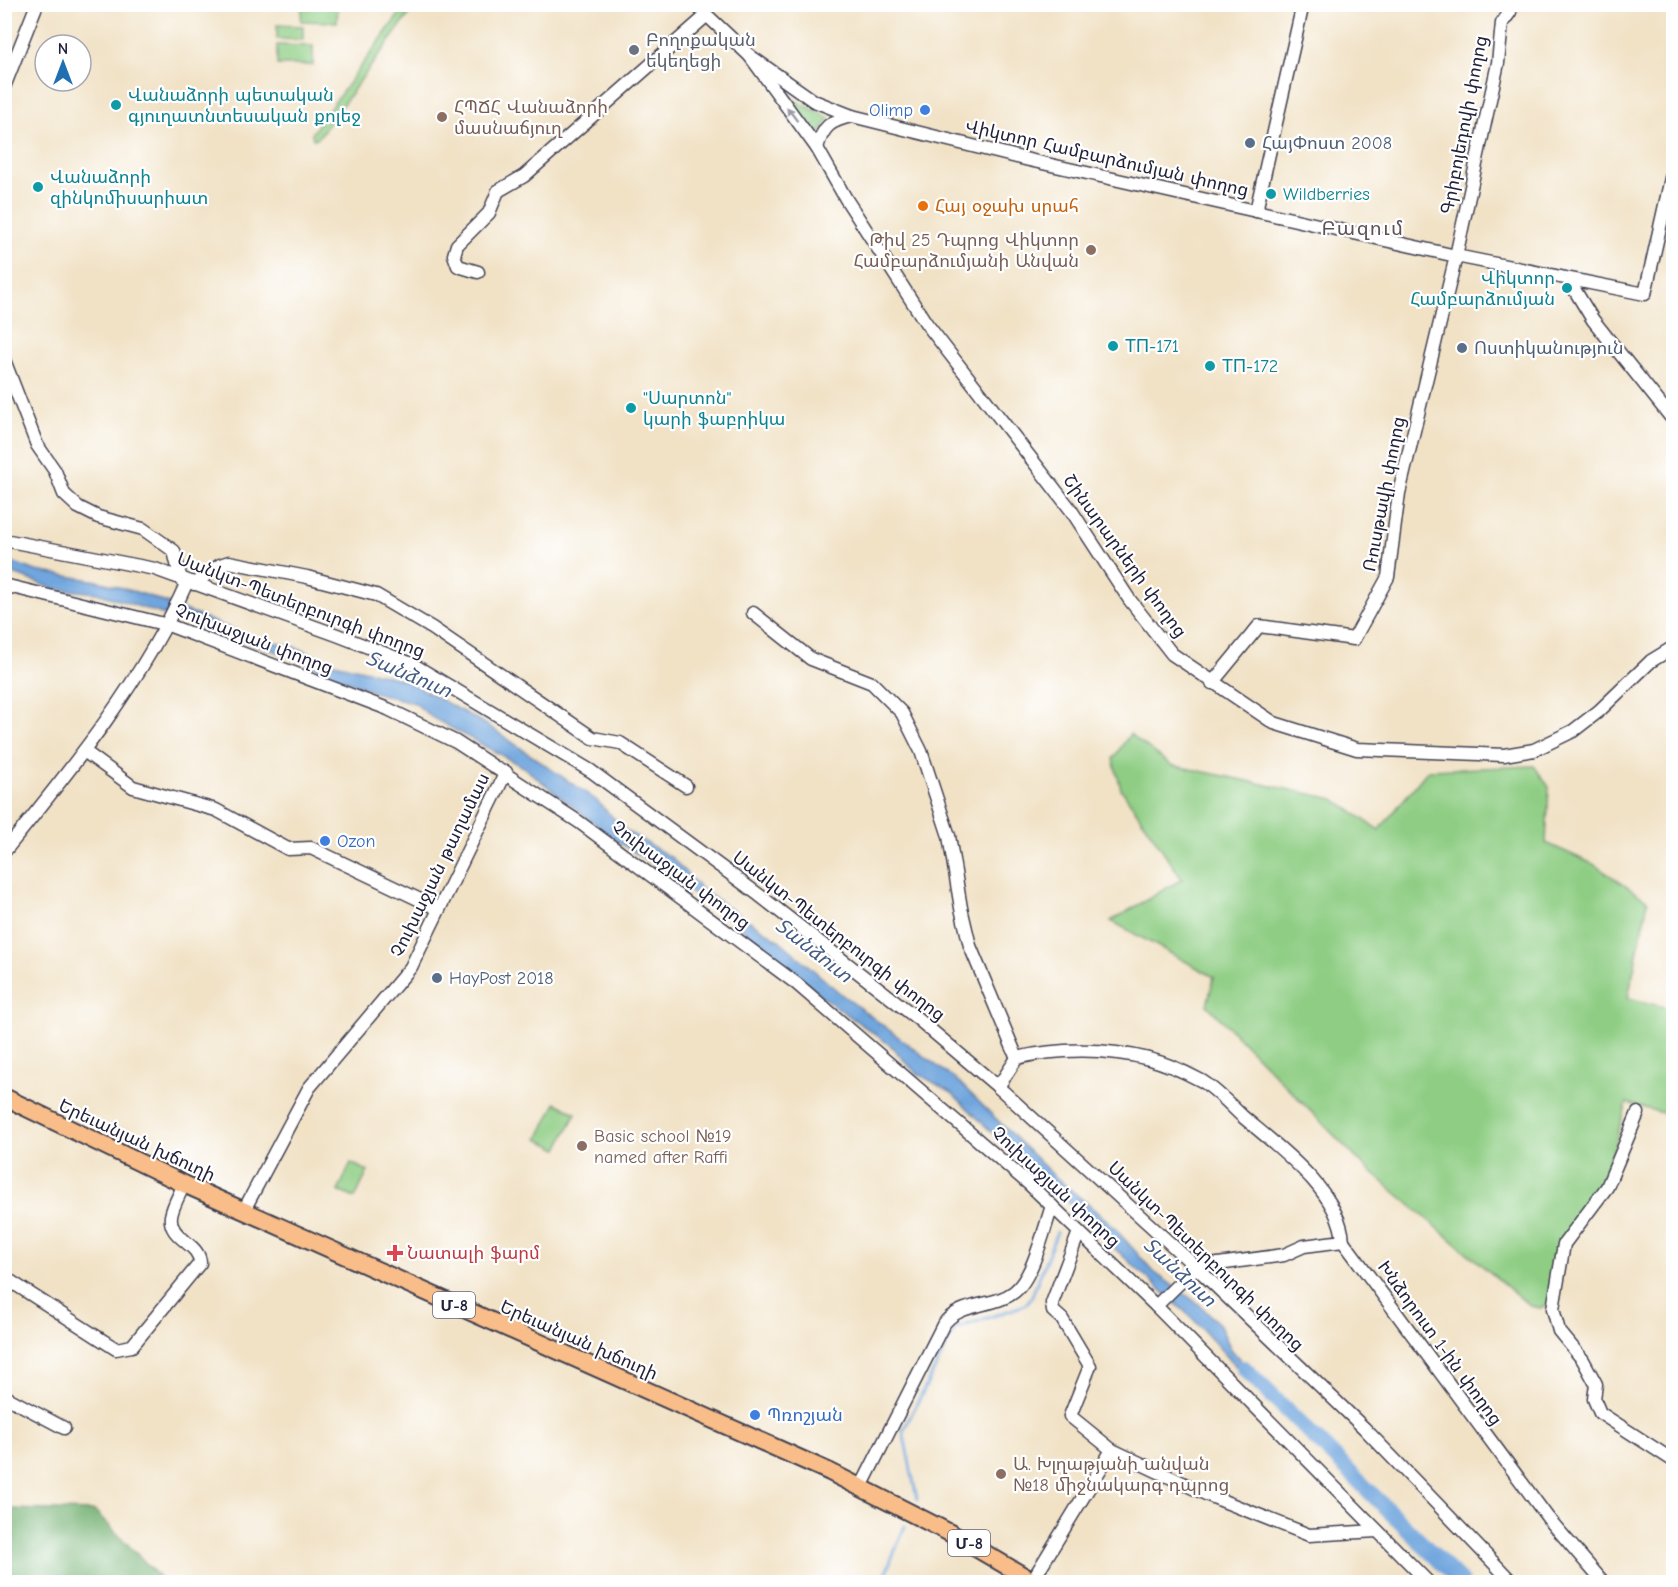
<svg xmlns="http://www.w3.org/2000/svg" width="1678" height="1587" viewBox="0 0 1678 1587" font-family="'Comic Neue','Noto Sans Armenian',sans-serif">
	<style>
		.green { fill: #8ecd83; stroke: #58785f; stroke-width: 1.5 }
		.forest { fill: #72b071; stroke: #4a6956; stroke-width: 1.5 }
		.water { fill: #6fa5dd; stroke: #48648c; stroke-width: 1.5 }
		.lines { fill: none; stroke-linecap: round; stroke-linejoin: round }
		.stream { stroke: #6fa5dd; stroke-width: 3 }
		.river { stroke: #6fa5dd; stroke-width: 16 }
		.minor-casing { stroke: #413f50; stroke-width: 15 }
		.highway-casing { stroke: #413f50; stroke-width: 20 }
		.minor { stroke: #fff; stroke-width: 12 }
		.highway { stroke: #f8bd88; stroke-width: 16 }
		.oneway { fill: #9c9ca7 }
		.worship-dot { fill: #6b7280; stroke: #fff; stroke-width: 2 }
		.culture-dot { fill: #0f9aa8; stroke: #fff; stroke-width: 2 }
		.shop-dot { fill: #3f7fe0; stroke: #fff; stroke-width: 2 }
		.education-dot { fill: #8d6e63; stroke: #fff; stroke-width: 2 }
		.service-dot { fill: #5c6f8a; stroke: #fff; stroke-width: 2 }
		.food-dot { fill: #e8710a; stroke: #fff; stroke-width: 2 }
		.health-dot { fill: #e0444e; stroke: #fff; stroke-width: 2 }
		.labels { text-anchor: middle; stroke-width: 4.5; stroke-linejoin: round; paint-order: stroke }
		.shield { fill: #fff; stroke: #646476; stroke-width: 1.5 }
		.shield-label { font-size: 16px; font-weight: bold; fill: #22223b }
		.worship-label { font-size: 18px; fill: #5b616d; stroke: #fff; text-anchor: start }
		.culture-label { font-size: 18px; fill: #0d838f; stroke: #fff; text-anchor: start }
		.education-label { font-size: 18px; fill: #785e54; stroke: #fff; text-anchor: start }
		.shop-label { font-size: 18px; fill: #366cbe; stroke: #fff; text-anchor: start }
		.street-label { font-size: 18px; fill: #22223b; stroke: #fff }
		.service-label { font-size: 18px; fill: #4e5e75; stroke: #fff; text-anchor: start }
		.food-label { font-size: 18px; fill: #c56008; stroke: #fff; text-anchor: start }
		.health-label { font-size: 18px; fill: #be3a42; stroke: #fff; text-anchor: start }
		.neighbourhood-label { font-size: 20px; letter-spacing: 1.5px; fill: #5f5357; stroke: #fff }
		.water-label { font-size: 20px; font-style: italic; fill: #455d84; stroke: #fff }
	</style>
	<rect width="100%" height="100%" fill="#fff"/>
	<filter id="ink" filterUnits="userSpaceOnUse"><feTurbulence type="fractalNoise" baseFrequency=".0167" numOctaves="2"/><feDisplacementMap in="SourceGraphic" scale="12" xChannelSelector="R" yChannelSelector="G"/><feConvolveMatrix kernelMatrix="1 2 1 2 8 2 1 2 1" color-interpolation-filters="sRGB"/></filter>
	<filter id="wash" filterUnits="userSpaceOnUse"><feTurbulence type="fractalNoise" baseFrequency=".008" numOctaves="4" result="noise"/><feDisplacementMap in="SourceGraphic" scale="24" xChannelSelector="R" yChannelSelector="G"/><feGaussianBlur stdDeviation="1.35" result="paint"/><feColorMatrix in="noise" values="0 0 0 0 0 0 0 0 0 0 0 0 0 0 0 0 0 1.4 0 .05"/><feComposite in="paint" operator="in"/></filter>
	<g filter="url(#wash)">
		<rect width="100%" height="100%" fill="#f1e2c6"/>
		<g class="green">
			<path d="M302 5 338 6 337 22 301 21Z"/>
			<path d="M406 5H416L318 138 313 139 312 133Z"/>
			<path d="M277 25 303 26V40L277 39Z"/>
			<path d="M277 45 313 46V65H277Z"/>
			<path d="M786 96 830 118 815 139Z"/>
			<path d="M1130 734 1171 765 1334 799 1379 830 1428 770 1534 766 1549 787 1546 843 1593 864 1648 901 1628 998 1673 1009V1116L1627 1103 1603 1184 1559 1243 1550 1305 1540 1308 1530 1306 1363 1165 1207 1005 1214 977 1111 921 1182 879 1121 789 1113 759Z"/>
			<path d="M556 1103 576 1113 558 1149 538 1139Z"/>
			<path d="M351 1163 368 1171 355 1198 338 1191Z"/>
		</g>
		<path class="forest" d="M5 1509 95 1511 164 1582H5Z"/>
		<path class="water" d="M4 559 36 571 98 581 146 595 252 637 298 648 326 661 405 680 487 725 596 800 625 830 672 858 703 891 779 940 841 994 960 1083 1053 1175 1109 1222 1154 1272 1200 1305 1219 1324 1231 1349 1258 1381 1257 1384H1252L1193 1319 1104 1239 1088 1227 1066 1199 1038 1178 952 1093 915 1072 890 1045 821 996 798 974 731 920 679 885 660 868 618 842 523 767 431 717 415 703 374 692 281 653 122 601 97 593 55 589 5 571Z"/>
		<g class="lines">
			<g class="stream">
				<path d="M917 1499 903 1431 955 1329 1025 1305 1031 1298 1057 1232"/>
				<path d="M882 1582 905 1526"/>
			</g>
			<path class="river" d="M1244 1368 1461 1582"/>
		</g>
	</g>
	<g filter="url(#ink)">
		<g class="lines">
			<defs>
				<g id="minor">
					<path d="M695 4 750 56 814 101 852 116 1029 160 1256 211 1456 256 1645 294 1674 165"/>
					<path d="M750 56 817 148 846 199 926 323 1071 510 1129 599 1172 654 1274 723 1357 749 1504 755 1534 750 1573 731 1599 711 1651 661 1674 647"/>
					<path d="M4 87 37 4"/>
					<path d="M817 148C823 126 830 121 852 116"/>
					<path d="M1256 211 1303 4"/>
					<path d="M478 272 458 266 454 255 457 245 489 213 498 191 524 176 706 16"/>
					<path d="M1568 279 1593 320 1674 421"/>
					<path d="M4 360 37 445 55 471 64 494 78 507 98 517 143 529 174 551 181 580"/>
					<path d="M4 540 155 569 337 635 412 664 591 771 759 895 918 1019 997 1086 1196 1267 1364 1428 1512 1582"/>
					<path d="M194 584 220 565 229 562 307 577 376 595 432 628 593 738 620 743 686 786"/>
					<path d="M4 585 168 625 388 709 456 742 579 822 797 984 1029 1184 1156 1306 1428 1582"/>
					<path d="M753 613 811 659 872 683 902 713 921 751 949 836 961 908 970 946 1017 1058"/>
					<path d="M1212 683 1259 626 1354 639 1388 577 1399 493 1456 256 1498 63 1502 23 1510 12 1512 4"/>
					<path d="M84 751 133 787 216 810 288 849 311 848 439 909"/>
					<path d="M4 852C72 768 143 681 187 582"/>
					<path d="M998 1087 1017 1058C1059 1048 1106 1048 1149 1059 1165 1063 1185 1072 1200 1080 1215 1088 1229 1104 1242 1116 1277 1146 1340 1191 1343 1241"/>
					<path d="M1638 1113 1607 1187 1564 1244 1553 1309 1559 1331 1583 1360 1596 1384 1594 1399 1600 1413 1674 1461"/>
					<path d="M244 1210 309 1088 411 967 506 772"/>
					<path d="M4 1277 116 1349 132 1346 200 1263C200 1243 168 1239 171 1216 173 1205 180 1194 184 1184"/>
					<path d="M1156 1306 1196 1267 1284 1255 1304 1246 1343 1241 1548 1518 1603 1582"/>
					<path d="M4 1396 64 1428"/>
					<path d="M1112 1450 1208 1495 1309 1535 1377 1531"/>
					<path d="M861 1487 943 1325C960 1301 993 1308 1014 1292 1033 1278 1044 1229 1052 1206"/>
					<path d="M1032 1581 1112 1450 1070 1416 1090 1366 1062 1319 1053 1311 1052 1303 1079 1232"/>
				</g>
				<path id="highway" d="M4 1097 184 1184 830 1472 952 1534 1034 1582"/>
			</defs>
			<use href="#minor" class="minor-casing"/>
			<use href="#highway" class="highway-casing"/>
			<use href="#minor" class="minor"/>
			<use href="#highway" class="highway"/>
		</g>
		<defs><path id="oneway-solid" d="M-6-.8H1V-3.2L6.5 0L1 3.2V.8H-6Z" transform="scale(1.5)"/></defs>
		<use class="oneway" href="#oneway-solid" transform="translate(792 114) rotate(-127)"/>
	</g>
	<circle class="worship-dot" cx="634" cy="50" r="6"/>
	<g class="culture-dot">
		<circle cx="116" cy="105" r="6"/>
		<circle cx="38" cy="187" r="6"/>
		<circle cx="1271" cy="194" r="6"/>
		<circle cx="1567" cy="288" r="6"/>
		<circle cx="1113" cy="346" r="6"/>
		<circle cx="1210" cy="366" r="6"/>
		<circle cx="631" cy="408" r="6"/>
	</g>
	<g class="shop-dot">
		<circle cx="925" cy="110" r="6"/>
		<circle cx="325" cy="841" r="6"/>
		<circle cx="755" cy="1415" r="6"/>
	</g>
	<g class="education-dot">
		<circle cx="442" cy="117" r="6"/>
		<circle cx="1091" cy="250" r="6"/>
		<circle cx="582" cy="1146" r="6"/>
		<circle cx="1001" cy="1474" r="6"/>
	</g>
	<g class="service-dot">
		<circle cx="1250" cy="143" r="6"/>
		<circle cx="1462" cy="348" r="6"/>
		<circle cx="437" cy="978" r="6"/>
	</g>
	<circle class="food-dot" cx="923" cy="206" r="6"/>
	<path class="health-dot" d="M392 1244h6v6h6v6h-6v6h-6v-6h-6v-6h6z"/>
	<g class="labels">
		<g class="shield">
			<rect x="433" y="1292" width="42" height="26" rx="4.5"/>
			<rect x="948" y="1530" width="42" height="26" rx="4.5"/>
		</g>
		<g class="shield-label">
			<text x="454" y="1311">Մ-8</text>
			<text x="969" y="1549">Մ-8</text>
		</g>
		<g class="worship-label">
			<text x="646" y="46">Բողոքական<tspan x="646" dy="21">եկեղեցի</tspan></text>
		</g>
		<g class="culture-label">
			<text x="128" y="101">Վանաձորի պետական<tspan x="128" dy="21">գյուղատնտեսական քոլեջ</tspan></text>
			<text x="50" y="183">Վանաձորի<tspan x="50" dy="21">զինկոմիսարիատ</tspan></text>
			<text x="1283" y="200">Wildberries</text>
			<text x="1555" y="284" text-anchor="end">Վիկտոր<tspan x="1555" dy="21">Համբարձումյան</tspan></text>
			<text x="1125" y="352">ТП-171</text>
			<text x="1222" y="372">ТП-172</text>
			<text x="643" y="404">"Սարտոն"<tspan x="643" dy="21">կարի ֆաբրիկա</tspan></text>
		</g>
		<g class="education-label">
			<text x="454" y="113">ՀՊՃՀ Վանաձորի<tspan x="454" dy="21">մասնաճյուղ</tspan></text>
			<text x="1079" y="246" text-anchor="end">Թիվ 25 Դպրոց Վիկտոր<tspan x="1079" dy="21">Համբարձումյանի Անվան</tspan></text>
			<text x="594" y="1142">Basic school №19<tspan x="594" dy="21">named after Raffi</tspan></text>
			<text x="1013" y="1470">Ա. Խլղաթյանի անվան<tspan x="1013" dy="21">№18 միջնակարգ դպրոց</tspan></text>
		</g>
		<g class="shop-label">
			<text x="913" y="116" text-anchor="end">Olimp</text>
			<text x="337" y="847">Ozon</text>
			<text x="767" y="1421">Պռոշյան</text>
		</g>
		<g class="street-label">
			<text transform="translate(1464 125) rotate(-79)" y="6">Գրիբոյեդովի փողոց</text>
			<text transform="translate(1107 158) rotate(13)" y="6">Վիկտոր Համբարձումյան փողոց</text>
			<text transform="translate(1384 494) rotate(-79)" y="6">Ռուսթավի փողոց</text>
			<text transform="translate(1125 556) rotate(54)" y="6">Շինարարների փողոց</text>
			<text transform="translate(301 605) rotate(21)" y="6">Սանկտ-Պետերբուրգի փողոց</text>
			<text transform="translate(254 639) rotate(21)" y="6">Չուխաջյան փողոց</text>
			<text transform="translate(440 865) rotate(-64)" y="6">Չուխաջյան թաղամաս</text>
			<text transform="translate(681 875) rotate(37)" y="6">Չուխաջյան փողոց</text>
			<text transform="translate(839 936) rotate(38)" y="6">Սանկտ-Պետերբուրգի փողոց</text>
			<text transform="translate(137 1140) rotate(25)" y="6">Երեւանյան խճուղի</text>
			<text transform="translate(1056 1187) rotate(43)" y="6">Չուխաջյան փողոց</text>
			<text transform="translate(1206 1256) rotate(44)" y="6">Սանկտ-Պետերբուրգի փողոց</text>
			<text transform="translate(579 1340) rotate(24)" y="6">Երեւանյան խճուղի</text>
			<text transform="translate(1440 1343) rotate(54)" y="6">Խնձորուտ 1-ին փողոց</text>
		</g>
		<g class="service-label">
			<text x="1262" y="149">ՀայՓոստ 2008</text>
			<text x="1474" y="354">Ոստիկանություն</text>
			<text x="449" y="984">HayPost 2018</text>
		</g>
		<g class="food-label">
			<text x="935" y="212">Հայ օջախ սրահ</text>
		</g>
		<g class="health-label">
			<text x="407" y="1259">Նատալի ֆարմ</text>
		</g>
		<g class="neighbourhood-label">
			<text x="1363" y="235">Բազում</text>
		</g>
		<g class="water-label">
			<text transform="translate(409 674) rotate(23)" y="7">Տանձուտ</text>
			<text transform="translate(814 950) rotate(38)" y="7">Տանձուտ</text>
			<text transform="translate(1180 1272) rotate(43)" y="7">Տանձուտ</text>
		</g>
	</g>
	<rect width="1678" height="1587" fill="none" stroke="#fff" stroke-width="24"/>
	<g transform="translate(63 63)"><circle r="28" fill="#ffffff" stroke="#a7a7b1" stroke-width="1.5"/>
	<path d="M0-4.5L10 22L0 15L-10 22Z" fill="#1f6fb2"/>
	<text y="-9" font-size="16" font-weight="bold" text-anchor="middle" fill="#22223b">N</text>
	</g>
</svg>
